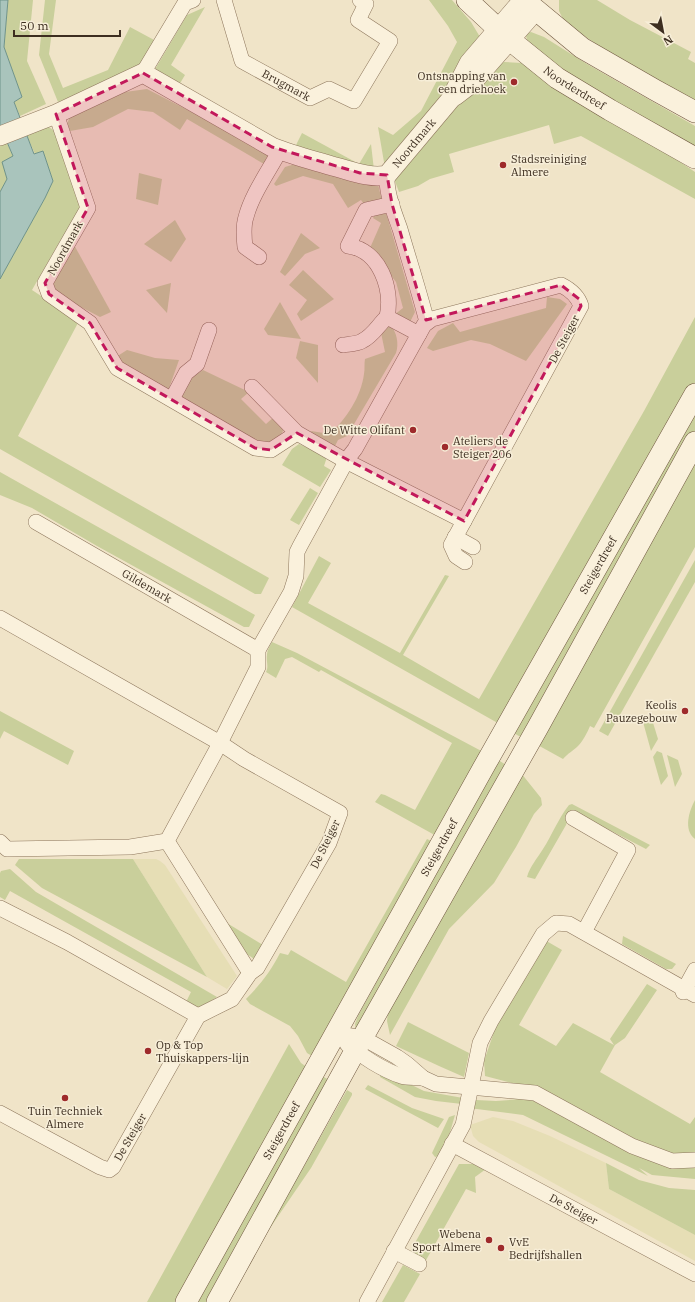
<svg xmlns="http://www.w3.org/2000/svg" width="695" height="1302" viewBox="0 0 695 1302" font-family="'IBM Plex Serif',serif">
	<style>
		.farmland { fill: #e6deb5 }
		.green { fill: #c9cf9b }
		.water { fill: #a9c4bc; stroke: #6f938a }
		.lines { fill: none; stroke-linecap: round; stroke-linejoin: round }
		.minor-casing { stroke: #8d765c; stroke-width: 16 }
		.tertiary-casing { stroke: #8d765c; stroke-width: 20 }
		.secondary-casing { stroke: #6f573f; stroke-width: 22 }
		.minor { stroke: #faf1dc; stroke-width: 15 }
		.tertiary { stroke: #faf1dc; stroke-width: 19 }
		.secondary { stroke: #faf1dc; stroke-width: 21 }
		.marked { fill: #c2185b; fill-opacity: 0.2; stroke: #c2185b; stroke-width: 3; stroke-dasharray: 8 5; stroke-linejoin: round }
		.poi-dot { fill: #9e2a2b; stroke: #f7eed8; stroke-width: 1.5 }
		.labels { text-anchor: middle; stroke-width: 3; stroke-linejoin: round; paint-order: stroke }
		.poi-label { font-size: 11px; fill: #3d2e20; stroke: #f7eed8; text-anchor: end }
		.street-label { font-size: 11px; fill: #3d2e20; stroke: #f7eed8 }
	</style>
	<rect width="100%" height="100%" fill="#f0e4c8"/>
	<g class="farmland">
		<path d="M133 859H156L160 861 165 865 237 976 227 989 207 977Z"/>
		<path d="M493 1117 513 1121 550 1136 606 1163 609 1189 695 1235V1261L479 1142 473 1136 470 1125Z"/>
	</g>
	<g class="green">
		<path d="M8 0H33L27 61 46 104 20 116 14 102 22 97 4 47Z"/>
		<path d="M45 0H56L49 54 63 88 108 70 130 27 156 41 141 68 58 102 39 55Z"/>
		<path d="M429 0H452L471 22 480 37 447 91 385 168 378 127 393 135 421 111 457 42 448 26Z"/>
		<path d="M559 0H597L630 20 691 52 688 59 695 63V101L620 60 577 31 564 21 559 11Z"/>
		<path d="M205 7 171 65 185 75 179 85 154 71 187 15Z"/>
		<path d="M531 32 544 37 587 64 695 126V150L545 59 527 40 526 36 527 33Z"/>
		<path d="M504 62 522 63 571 95 646 139 695 172V199L581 136 554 144 549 125 449 154 454 172 430 179 418 186 399 192 393 176 488 72 494 67Z"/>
		<path d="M147 89 269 152 264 164 187 119 180 130 153 112 128 109 93 127 70 131 67 124 71 114 125 92Z"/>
		<path d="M47 126 55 131 82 208 60 241 32 290 79 321 18 436 269 578 261 594H255L0 449V279L45 198 53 181 43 151 35 154 26 134Z"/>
		<path d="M302 133 359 164 371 144 374 170 294 149Z"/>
		<path d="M6 141 13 156 7 179 0 192V144Z"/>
		<path d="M295 164 378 184 382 201 366 207 361 200 348 208 333 184 303 176 276 186 274 184 285 167Z"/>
		<path d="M139 173 162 179 158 205 136 199Z"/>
		<path d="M383 210 387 216 415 312 409 324 394 315 403 308 396 282 370 248 381 223 373 218 377 211Z"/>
		<path d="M175 220 186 239 171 262 144 244Z"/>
		<path d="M301 233 320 248 305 254 285 276 280 272Z"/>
		<path d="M73 243 111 312 100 317 54 293 50 284Z"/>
		<path d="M303 270 334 299 301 321 297 314 307 300 289 285Z"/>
		<path d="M171 283 167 313 146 290Z"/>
		<path d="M547 297 560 299 567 304 526 361 490 344 471 340 433 351 427 348 438 331 453 323 460 332 546 308Z"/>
		<path d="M280 302 301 339 268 335 264 329Z"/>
		<path d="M695 317V383L503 726 292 607 319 556 331 563 308 603 400 653 445 575 449 576 403 655 479 699 644 411Z"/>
		<path d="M390 325C397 332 399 344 396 353L347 436 338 440 335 446 312 434 311 431 330 434C346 419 361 397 364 374 365 369 364 364 365 359L385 352 380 328Z"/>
		<path d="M300 341 318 345V383L296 358Z"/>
		<path d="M127 350 155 358 179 360 168 391 120 366 116 357Z"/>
		<path d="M203 370 249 392 241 399 266 424 275 416 284 429C279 441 270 441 259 445L181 400 180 387 188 380Z"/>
		<path d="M695 400V431L526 740 510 731Z"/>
		<path d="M299 444 327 457 324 466 331 470 320 487 282 465 292 449Z"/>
		<path d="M695 455V547L594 728 590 726C587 733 583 741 578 746 573 751 568 753 563 759L534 743Z"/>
		<path d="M0 472 255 615 249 627H244L97 546 32 508 0 495Z"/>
		<path d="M310 488 318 493 299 525 290 520Z"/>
		<path d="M695 560V582L608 736 599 731Z"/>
		<path d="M272 642 297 653 487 754 440 838 375 802 381 794 385 795 415 810 452 743 321 670 319 672 292 657 285 659 276 678 266 672C269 666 266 662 267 655 267 650 270 646 272 642Z"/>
		<path d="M0 711 74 751 68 765 4 731 0 739Z"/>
		<path d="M650 713 658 739 651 751 643 722Z"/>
		<path d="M657 751 662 753 668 776 661 785 653 757Z"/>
		<path d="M667 755 678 760 682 774 675 787Z"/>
		<path d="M495 758 511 768 356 1031 355 1024 358 1016 402 936 423 888Z"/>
		<path d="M521 773 541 798 542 805 534 814 516 847 494 883 449 929 390 1035 387 1021 388 1011Z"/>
		<path d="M695 800V839C683 830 689 811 695 800Z"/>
		<path d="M572 804 650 845 646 849 571 810 566 825 535 879 527 877C530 866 537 859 543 849 552 835 558 819 569 805Z"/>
		<path d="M427 839 438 844 317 1059 307 1053 298 1036 290 1026 250 1004 246 999C260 985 271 971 280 953L288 955 291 950 346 982Z"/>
		<path d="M19 859H133L207 977 42 888 15 865Z"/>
		<path d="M10 869 36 892 217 997 204 1005 196 1008 186 1002 191 992 10 891 5 900 0 897V873L1 871Z"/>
		<path d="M222 920 263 945 254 959 237 947Z"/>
		<path d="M623 936 676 964 672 969H666L622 944Z"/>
		<path d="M543 939 562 950 519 1025 556 1046 573 1023 614 1045 610 1039 647 984 657 990 625 1038 615 1045 600 1072 690 1124 695 1117V1155H670L659 1151 535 1089 485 1076 484 1061 495 1029Z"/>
		<path d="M408 1022 469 1053 464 1077 439 1066 396 1046Z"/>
		<path d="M289 1044 301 1063 311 1070 182 1302H147Z"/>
		<path d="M381 1070 424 1091 463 1098 462 1104 436 1101 415 1097 380 1077Z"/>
		<path d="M318 1074 335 1083 212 1302H191Z"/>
		<path d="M368 1085 412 1108 444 1119 438 1128 365 1089Z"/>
		<path d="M347 1090 352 1093V1095L311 1168 270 1228 229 1302H221L267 1220 299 1175Z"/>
		<path d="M534 1098 695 1164V1179L652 1175 639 1168 648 1176 523 1115 469 1108 476 1100 496 1101Z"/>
		<path d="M455 1115 448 1139 440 1156 435 1157 432 1153 449 1117Z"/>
		<path d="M606 1163 639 1180 669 1188 695 1190V1235L609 1189Z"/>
		<path d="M459 1164H475L486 1169 475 1177 476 1193 466 1189 425 1262 411 1250Z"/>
		<path d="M403 1265 420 1274 404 1302H382Z"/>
	</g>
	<path class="water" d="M0 0H8L4 47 22 97 14 102 34 154 43 151 53 181 45 198 0 279V192L7 179 2 162 13 156 0 126Z"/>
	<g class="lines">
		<defs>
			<g id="minor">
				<path id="s1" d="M224 0 242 61 310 98 329 89 354 101 390 41 358 20 366 4 360 0"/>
				<path d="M143 73 185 3 193 0"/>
				<path d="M56 114 88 208 45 283 49 294 90 323 117 368 255 448 271 450 297 433"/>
				<path d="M387 175C386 193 394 212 400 229 409 260 419 291 427 322"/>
				<path d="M392 204 366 210 348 246C380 250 393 289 387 317L419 334"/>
				<path d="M259 257 245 247C244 238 243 226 246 217 252 194 269 171 280 150"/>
				<path d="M343 345C349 344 357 344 362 341 373 336 379 324 387 317"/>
				<path d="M252 387 297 433 346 461 464 521"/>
				<path d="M172 399 186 373 197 364 209 330"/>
				<path id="s2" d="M36 522 258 650"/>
				<path d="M455 537 473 547"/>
				<path d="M0 618 220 743 244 759 340 813 329 843 257 968 250 973 232 999 198 1016 113 1167 109 1170 100 1167 0 1113"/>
				<path d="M573 818 628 850 584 932"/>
				<path d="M0 842 7 849 130 847 167 841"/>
				<path d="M0 908 67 942 198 1016"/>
				<path d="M250 973 167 841 218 747 258 667V650L291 592 296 576 297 552 300 546 348 458 355 449 424 325 432 319 561 285C571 290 578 296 581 306L451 545 456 556 465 562"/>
				<path d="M683 992 695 970"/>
				<path d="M336 1033 363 1038 397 1057 407 1064 423 1078 436 1084 535 1093 632 1146 672 1161 695 1160"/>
				<path d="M347 1044C361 1056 383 1070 401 1076 408 1078 416 1077 423 1078"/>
				<path id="s3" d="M452 1144 695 1274"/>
				<path d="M394 1251 419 1264"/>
				<path d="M367 1302 463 1125 480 1043 491 1021 543 934 556 923 569 924 695 995"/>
			</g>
			<g id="tertiary">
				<path d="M455 96 472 83 536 10"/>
				<path id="s4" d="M0 136 56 114 143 73 272 147C292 155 312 160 332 166 349 170 369 179 387 175L450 100 469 63 523 0"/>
			</g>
			<g id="secondary">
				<path id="s5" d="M467 0 510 40 557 78 610 110 695 158"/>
				<path d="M524 0 582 48 655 90 695 112"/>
				<path id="s6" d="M186 1302 486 763 695 394"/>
				<path d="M217 1302 355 1051 538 727 695 442"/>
			</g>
		</defs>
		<use href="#minor" class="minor-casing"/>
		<use href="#tertiary" class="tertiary-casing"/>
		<use href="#secondary" class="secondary-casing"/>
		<use href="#minor" class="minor"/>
		<use href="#tertiary" class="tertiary"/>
		<use href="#secondary" class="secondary"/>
	</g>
	<path class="marked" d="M143 73 272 147 360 173 387 175 392 204 426 320 561 285 579 299 581 306 464 521 297 433 271 450 255 448 117 368 90 323 49 294 45 283 88 208 56 114Z"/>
	<g class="poi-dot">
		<circle cx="514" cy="82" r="4"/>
		<circle cx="503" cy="165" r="4"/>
		<circle cx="413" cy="430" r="4"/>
		<circle cx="445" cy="447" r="4"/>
		<circle cx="685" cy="711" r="4"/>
		<circle cx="148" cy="1051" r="4"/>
		<circle cx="65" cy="1098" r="4"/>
		<circle cx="489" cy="1240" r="4"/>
		<circle cx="501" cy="1248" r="4"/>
	</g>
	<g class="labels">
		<g class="poi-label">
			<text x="506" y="80">Ontsnapping van<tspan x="506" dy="13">een driehoek</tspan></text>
			<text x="511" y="163" text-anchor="start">Stadsreiniging<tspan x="511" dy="13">Almere</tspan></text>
			<text x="405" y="434">De Witte Olifant</text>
			<text x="453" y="445" text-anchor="start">Ateliers de<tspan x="453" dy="13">Steiger 206</tspan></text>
			<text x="677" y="709">Keolis<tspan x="677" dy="13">Pauzegebouw</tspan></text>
			<text x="156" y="1049" text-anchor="start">Op &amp; Top<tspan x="156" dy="13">Thuiskappers-lijn</tspan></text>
			<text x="65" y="1115" text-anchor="middle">Tuin Techniek<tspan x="65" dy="13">Almere</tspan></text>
			<text x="481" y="1238">Webena<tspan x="481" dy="13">Sport Almere</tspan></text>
			<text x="509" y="1246" text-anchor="start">VvE<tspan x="509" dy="13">Bedrijfshallen</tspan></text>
		</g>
		<g class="street-label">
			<text dy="4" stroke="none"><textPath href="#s1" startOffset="114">Brugmark</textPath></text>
			<text dy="4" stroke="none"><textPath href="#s5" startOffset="139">Noorderdreef</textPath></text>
			<text dy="4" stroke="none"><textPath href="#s4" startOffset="466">Noordmark</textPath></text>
			<text transform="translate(65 248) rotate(-61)" y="4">Noordmark</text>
			<text transform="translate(564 339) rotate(-62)" y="4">De Steiger</text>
			<text dy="4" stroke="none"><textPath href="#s6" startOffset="844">Steigerdreef</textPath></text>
			<text dy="4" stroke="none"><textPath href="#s2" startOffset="128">Gildemark</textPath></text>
			<text transform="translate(325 844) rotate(-64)" y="4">De Steiger</text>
			<text dy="4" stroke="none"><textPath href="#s6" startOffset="520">Steigerdreef</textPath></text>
			<text dy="4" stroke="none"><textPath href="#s6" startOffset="196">Steigerdreef</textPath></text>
			<text transform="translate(130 1137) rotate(-60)" y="4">De Steiger</text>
			<text dy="4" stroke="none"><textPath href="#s3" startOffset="138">De Steiger</textPath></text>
		</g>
	</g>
	<g transform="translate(663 32) rotate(148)" stroke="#f7eed8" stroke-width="3" paint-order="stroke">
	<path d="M0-3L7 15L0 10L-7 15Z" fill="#3d2e20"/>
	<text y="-6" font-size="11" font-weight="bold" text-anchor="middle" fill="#3d2e20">N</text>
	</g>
	<path d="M14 30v6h106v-6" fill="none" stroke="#3d2e20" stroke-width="2"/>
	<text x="20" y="30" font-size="12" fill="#3d2e20" stroke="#f7eed8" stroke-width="3" paint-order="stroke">50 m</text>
</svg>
